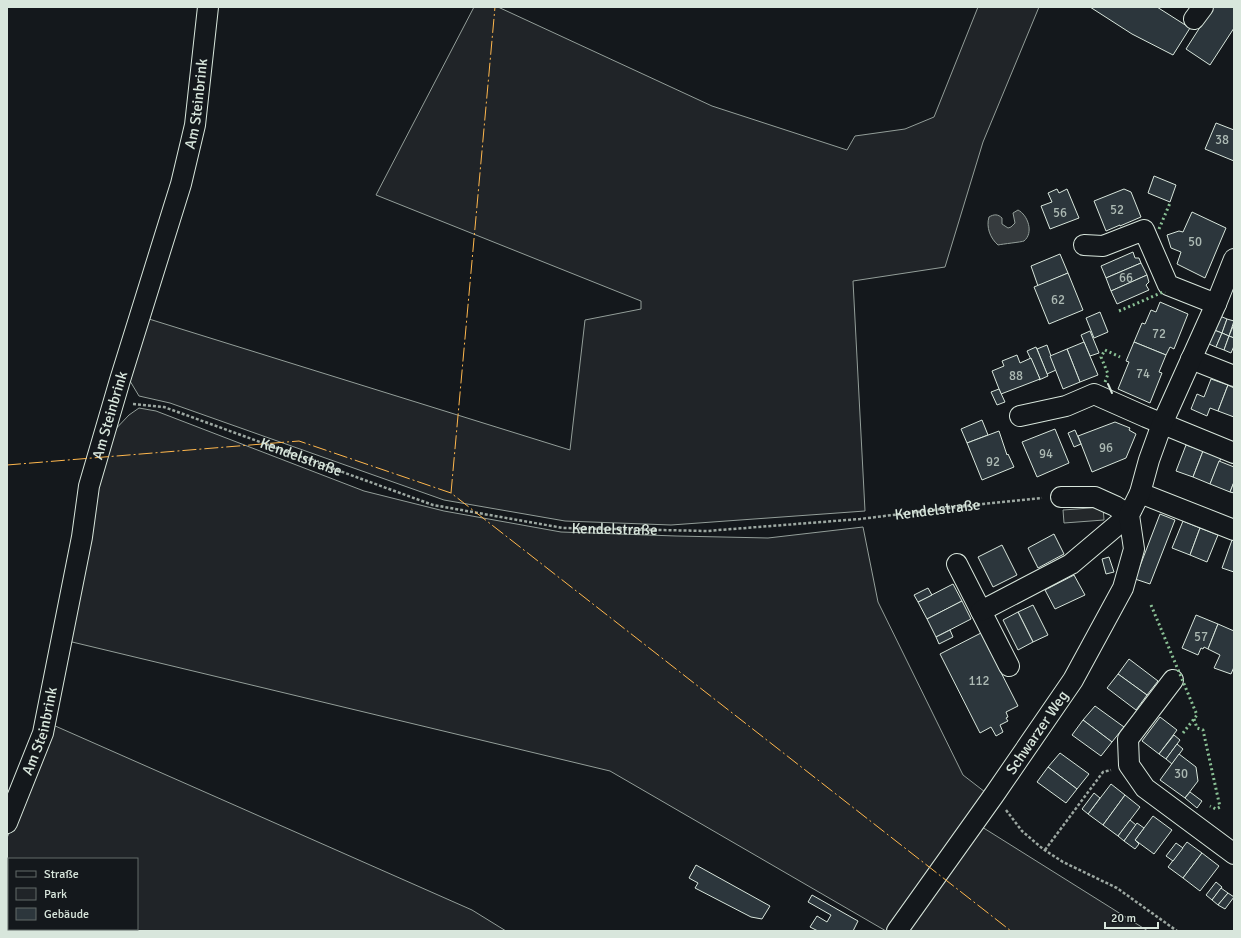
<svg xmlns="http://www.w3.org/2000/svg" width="1241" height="938" viewBox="0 0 1241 938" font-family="Signika,sans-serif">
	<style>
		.green { fill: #202428; stroke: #939e99; fill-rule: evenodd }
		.parking { fill: #24282b; stroke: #939e99 }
		.water { fill: #363b3e; stroke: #939e99 }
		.building { fill: #2c363c; stroke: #d8e6dc }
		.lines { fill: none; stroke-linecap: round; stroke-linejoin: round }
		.minor-casing { stroke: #d8e6dc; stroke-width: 22 }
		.path { stroke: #9da8a2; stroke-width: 2.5; stroke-dasharray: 3 2; stroke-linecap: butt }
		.minor { stroke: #14181c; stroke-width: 20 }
		.hedge { stroke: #8ac095; stroke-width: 3; stroke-dasharray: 2 3; stroke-linecap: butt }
		.wall { stroke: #d8e6dc; stroke-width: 2 }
		.power { stroke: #ffb74d; stroke-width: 1; stroke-dasharray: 14 3 2 3; stroke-linecap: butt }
		.labels { text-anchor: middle; stroke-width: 3; stroke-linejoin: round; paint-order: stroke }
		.number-label { font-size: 13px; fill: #adbab4 }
		.street-label { font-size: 15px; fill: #d8e6dc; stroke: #14181c }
	</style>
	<rect width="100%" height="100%" fill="#14181c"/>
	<g class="green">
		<path d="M474 7H498L712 106 847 150 855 136 905 129 934 117 978 7H1039L983 142 945 267 853 281 865 511 671 525 565 521 444 500 170 403 139 396 130 381 149 319 570 450 585 320 641 309V301L376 195Z"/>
		<path d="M139 408 156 411 364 491 444 511 561 532 676 536 768 538 863 527 878 602 963 775 985 792 888 931H886L610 771 68 641 109 436 129 415Z"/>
		<path d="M53 725 472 910 506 931H7V838ZM9 859H137V929H9Z"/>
		<path d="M982 827 1148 931H907Z"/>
	</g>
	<path class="parking" d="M1103 507 1104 520 1064 523 1063 510Z"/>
	<path class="water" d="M1018 210C1028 215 1034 233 1024 241 1022 242 1002 244 998 245 990 238 986 227 989 217 994 214 998 214 1002 218V224L1008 228 1011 227 1015 223 1013 213Z"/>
	<g class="building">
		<path d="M1090 7H1157L1190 28 1173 55 1132 34Z"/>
		<path d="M1213 7H1234V28L1210 65 1186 49Z"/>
		<path d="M1216 123 1234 130V161L1205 149Z"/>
		<path d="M1154 176 1176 185 1170 202 1148 193Z"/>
		<path d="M1057 189 1059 193 1067 189 1079 218 1050 229 1041 206 1052 202 1048 193Z"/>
		<path d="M1124 189 1131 192 1141 217 1120 226V225L1106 231 1094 201Z"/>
		<path d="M1192 212 1226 228 1205 278 1177 264 1181 252 1171 248 1167 235 1179 231 1183 232Z"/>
		<path d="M1133 252 1135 258H1139L1141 263 1106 278 1101 266Z"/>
		<path d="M1060 254 1068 273 1038 286 1031 266Z"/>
		<path d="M1141 263 1147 275 1111 291 1106 278Z"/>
		<path d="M1068 273 1083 310 1049 324 1034 287Z"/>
		<path d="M1147 275 1149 282 1146 285 1149 290 1117 304 1111 291Z"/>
		<path d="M1160 302 1188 314 1174 349 1170 347 1166 355 1134 342 1142 323 1145 324 1151 310 1156 312Z"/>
		<path d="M1100 312 1108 332 1094 338 1086 318Z"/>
		<path d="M1220 316 1227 319 1222 333 1214 330Z"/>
		<path d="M1227 319 1234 321 1229 336 1222 333Z"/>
		<path d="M1234 324V338L1229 336Z"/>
		<path d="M1214 330 1222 333 1216 347 1209 344Z"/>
		<path d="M1090 331 1099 353 1090 356 1081 335Z"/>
		<path d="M1222 333 1229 336 1224 350 1216 347Z"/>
		<path d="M1229 336 1234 338V346L1231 353 1224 350Z"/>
		<path d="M1084 342 1098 375 1080 382 1067 349Z"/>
		<path d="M1134 342 1166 355 1159 372 1162 373 1150 403 1118 389 1129 362 1126 361Z"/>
		<path d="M1047 345 1056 370 1047 374 1037 349Z"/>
		<path d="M1036 347 1048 376 1039 380 1040 379 1027 351Z"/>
		<path d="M1067 349 1080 382 1063 389 1050 356Z"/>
		<path d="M1017 355 1020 363 1031 358 1040 379 1001 394 992 371 1004 366 1002 361Z"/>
		<path d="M1211 379 1228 385 1218 411 1210 408 1207 416 1191 409 1197 394 1204 397Z"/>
		<path d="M1228 385 1234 388V417L1218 411Z"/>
		<path d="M999 389 1005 402 997 405 991 392Z"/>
		<path d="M982 420 988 435 967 443 961 429Z"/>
		<path d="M1115 422 1130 428 1129 430 1136 434 1126 458 1092 472 1078 436Z"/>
		<path d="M1055 429 1069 463 1037 477 1022 442Z"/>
		<path d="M1075 430 1081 444 1074 447 1068 433Z"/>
		<path d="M999 431 1007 455 1008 454 1014 467 982 480 967 443Z"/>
		<path d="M1186 445 1203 451 1193 477 1176 471Z"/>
		<path d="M1203 451 1221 458 1210 484 1193 477Z"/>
		<path d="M1219 461 1234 467V482L1230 492 1210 484Z"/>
		<path d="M1234 482V493L1230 492Z"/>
		<path d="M1160 514 1175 520 1150 584 1135 579Z"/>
		<path d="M1183 521 1200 528 1190 555 1172 548Z"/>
		<path d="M1200 528 1218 535 1207 562 1190 555Z"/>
		<path d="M1054 534 1064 554 1038 568 1028 548Z"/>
		<path d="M1232 540 1234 541V572L1222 568Z"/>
		<path d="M1002 545 1017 575 993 587 978 557Z"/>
		<path d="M1109 557 1114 572 1106 574 1102 559Z"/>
		<path d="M1074 575 1085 595 1055 609 1045 590Z"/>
		<path d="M953 584 962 601 927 619 918 602Z"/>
		<path d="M928 588 932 595 918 602 914 595Z"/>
		<path d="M962 601 971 619 936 637 927 619Z"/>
		<path d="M1033 605 1048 635 1033 642 1018 612Z"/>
		<path d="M1018 612 1033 642 1018 650 1003 620Z"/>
		<path d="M1196 615 1218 624 1208 649 1204 647 1203 649 1201 648 1198 655 1182 648Z"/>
		<path d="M1218 624 1234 631V667L1231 674 1214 668 1220 655 1208 649Z"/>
		<path d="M950 630 953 637 939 644 936 637Z"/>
		<path d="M981 633 1018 706 1006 712 1008 717 1006 718 1008 721 1000 725 1003 732 996 736 991 727 980 733 940 654Z"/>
		<path d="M1129 659 1158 681 1147 695 1118 674Z"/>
		<path d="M1118 674 1147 695 1136 710 1107 688Z"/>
		<path d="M1095 706 1124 727 1112 742 1083 720Z"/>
		<path d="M1160 717 1177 730 1159 754 1142 741Z"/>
		<path d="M1083 720 1112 742 1101 756 1072 735Z"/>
		<path d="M1174 735 1180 740 1166 759 1159 754Z"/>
		<path d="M1177 744 1183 749 1172 764 1166 759Z"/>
		<path d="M1060 753 1089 774 1077 789 1048 767Z"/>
		<path d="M1179 754 1196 767 1198 781 1185 798 1160 780Z"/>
		<path d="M1048 767 1077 789 1066 803 1037 782Z"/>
		<path d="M1111 784 1125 795 1103 825 1088 814Z"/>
		<path d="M1190 792 1202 801 1197 808 1185 798Z"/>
		<path d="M1094 793 1100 798 1088 814 1082 809Z"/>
		<path d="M1125 795 1140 807 1118 836 1103 825Z"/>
		<path d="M1153 816 1172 830 1154 854 1135 840Z"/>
		<path d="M1130 820 1136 825 1124 841 1118 836Z"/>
		<path d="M1137 823 1144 828 1135 840 1139 844 1135 849 1124 841Z"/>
		<path d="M1187 842 1202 853 1183 878 1168 867Z"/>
		<path d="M1176 843 1183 848 1173 861 1166 856Z"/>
		<path d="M1202 853 1219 866 1200 891 1183 878Z"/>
		<path d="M696 865 770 906 762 919 751 917 695 888 698 883 689 878Z"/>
		<path d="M1216 882 1222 887 1212 900 1206 895Z"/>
		<path d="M1221 888 1228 893 1218 905 1212 900Z"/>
		<path d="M1228 893 1234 897 1225 909 1218 905Z"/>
		<path d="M812 895 858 921 853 931H818L810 927 817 916 827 922 831 915 808 902Z"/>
	</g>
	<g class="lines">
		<defs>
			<g id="minor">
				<path d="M1194 19 1203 7"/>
				<path d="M1084 245 1103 246 1144 230 1168 285 1216 304"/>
				<path d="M1191 359 1234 376"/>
				<path d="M1020 416 1066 406 1094 394 1146 417 1234 453"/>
				<path d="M1140 493 1234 530"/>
				<path d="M957 564 1009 666"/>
				<path d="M981 611 1071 564 1129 515 1115 506 1095 497H1061"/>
				<path d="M1173 680 1128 739 1129 765 1145 788 1234 854"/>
				<path id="s2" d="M7 823 43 733 82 537 89 486 120 380 181 184 195 125 208 7"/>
				<path id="s3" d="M897 931 994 795 1073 680 1123 588 1134 549 1129 515 1140 493 1149 460 1162 424 1216 304 1234 259"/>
			</g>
		</defs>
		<use href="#minor" class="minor-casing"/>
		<g class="path">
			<path id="s1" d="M133 404 164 407 433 505 563 528 707 531 860 519 983 504 1042 498"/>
			<path d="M1006 810 1022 831 1043 849 1063 862 1117 888 1177 931"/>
			<path d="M1045 850 1103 772 1111 770"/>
		</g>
		<use href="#minor" class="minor"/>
		<g class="hedge">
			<path d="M1159 229 1170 203"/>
			<path d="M1119 311 1163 292 1165 293"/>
			<path d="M1105 382 1108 374 1101 357 1105 350 1120 357"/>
			<path d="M1151 605 1197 715 1183 733"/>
			<path d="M1194 719 1197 728 1203 730 1220 807 1216 809 1210 806"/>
		</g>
		<path class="wall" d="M1108 384 1112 393"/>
		<g class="power">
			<path d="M7 465 299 441 451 493 1011 931"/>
			<path d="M451 493 495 7"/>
		</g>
	</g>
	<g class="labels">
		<g class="number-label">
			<text x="1222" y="144">38</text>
			<text x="1117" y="214">52</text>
			<text x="1060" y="217">56</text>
			<text x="1195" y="246">50</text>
			<text x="1126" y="282">66</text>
			<text x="1058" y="304">62</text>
			<text x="1159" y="338">72</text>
			<text x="1143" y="378">74</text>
			<text x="1016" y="380">88</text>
			<text x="1106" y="452">96</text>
			<text x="1046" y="458">94</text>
			<text x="993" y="466">92</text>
			<text x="1201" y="641">57</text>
			<text x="979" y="685">112</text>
			<text x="1181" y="778">30</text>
		</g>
		<g class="street-label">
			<text dy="5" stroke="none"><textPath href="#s2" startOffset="746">Am Steinbrink</textPath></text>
			<text dy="5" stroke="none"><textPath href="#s2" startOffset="422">Am Steinbrink</textPath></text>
			<text dy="5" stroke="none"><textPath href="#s1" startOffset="177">Kendelstraße</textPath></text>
			<text dy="5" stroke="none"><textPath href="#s1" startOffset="825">Kendelstraße</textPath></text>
			<text dy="5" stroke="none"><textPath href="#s1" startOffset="501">Kendelstraße</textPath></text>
			<text dy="5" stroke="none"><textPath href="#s2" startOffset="98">Am Steinbrink</textPath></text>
			<text dy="5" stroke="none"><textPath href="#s3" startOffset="243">Schwarzer Weg</textPath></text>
		</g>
	</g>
	<rect width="1241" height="938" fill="none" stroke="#d8e6dc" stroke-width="16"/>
	<rect x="8" y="858" width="130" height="72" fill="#14181c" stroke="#626a69"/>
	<rect x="16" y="871" width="20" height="6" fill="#14181c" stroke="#626a69"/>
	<text x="44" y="878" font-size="12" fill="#d8e6dc">Straße</text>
	<rect x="16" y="888" width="20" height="12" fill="#202428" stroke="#626a69"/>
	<text x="44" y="898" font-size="12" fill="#d8e6dc">Park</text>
	<rect x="16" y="908" width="20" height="12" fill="#2c363c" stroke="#626a69"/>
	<text x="44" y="918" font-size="12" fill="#d8e6dc">Gebäude</text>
	<path d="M1105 922v6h53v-6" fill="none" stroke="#d8e6dc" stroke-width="2"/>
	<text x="1111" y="922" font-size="12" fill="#d8e6dc" stroke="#14181c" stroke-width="3" paint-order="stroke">20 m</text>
</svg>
